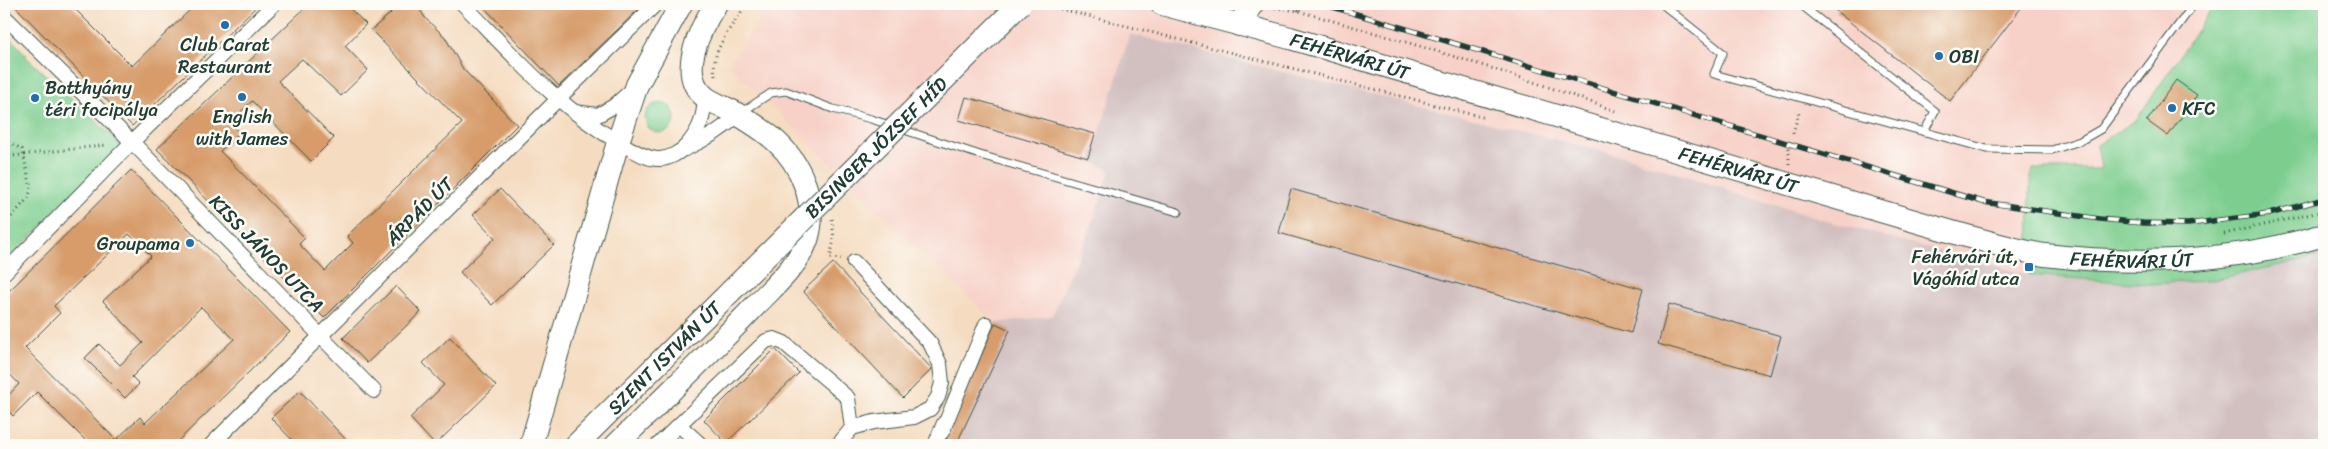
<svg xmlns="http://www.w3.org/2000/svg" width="2328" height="449" viewBox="0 0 2328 449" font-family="Sriracha,sans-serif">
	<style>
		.built { fill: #f7d1c7 }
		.industrial { fill: #d2bfc0 }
		.green { fill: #7ccd8e; stroke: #4e8561 }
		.building { fill: #d79c6b; fill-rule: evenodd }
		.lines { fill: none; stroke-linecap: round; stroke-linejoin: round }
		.lane-casing { stroke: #3f5549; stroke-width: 9 }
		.street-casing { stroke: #3f5549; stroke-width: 16 }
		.primary-casing { stroke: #3f5549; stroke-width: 24 }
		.path { stroke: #3f5549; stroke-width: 3; stroke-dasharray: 1 4; stroke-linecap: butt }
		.lane { stroke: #fff; stroke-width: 7 }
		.street { stroke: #fff; stroke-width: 14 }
		.primary { stroke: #fff; stroke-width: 22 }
		.rail-casing { stroke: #1f3d34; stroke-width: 5.5 }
		.rail { stroke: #fdfcf7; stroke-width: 4; stroke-dasharray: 11; stroke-linecap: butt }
		.primary-bridge-casing { stroke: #3f5549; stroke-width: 24; stroke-linecap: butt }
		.primary-bridge { stroke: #fff; stroke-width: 22 }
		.poi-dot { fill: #1f6fb2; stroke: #fdfcf7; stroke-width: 2 }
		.labels { text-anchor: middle; stroke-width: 5; stroke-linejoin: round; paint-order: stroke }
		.poi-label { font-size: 19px; fill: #1f3d34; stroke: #fdfcf7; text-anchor: start }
		.street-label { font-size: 19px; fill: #1f3d34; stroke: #fdfcf7 }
	</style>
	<rect width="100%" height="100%" fill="#fdfcf7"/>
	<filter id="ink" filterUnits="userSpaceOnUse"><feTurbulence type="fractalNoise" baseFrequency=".02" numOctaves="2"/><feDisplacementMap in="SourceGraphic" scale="10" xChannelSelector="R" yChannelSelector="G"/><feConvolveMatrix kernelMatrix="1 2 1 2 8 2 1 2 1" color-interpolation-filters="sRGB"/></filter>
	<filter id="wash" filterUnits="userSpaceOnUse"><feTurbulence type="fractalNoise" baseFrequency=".0096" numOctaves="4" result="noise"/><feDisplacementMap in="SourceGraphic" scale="20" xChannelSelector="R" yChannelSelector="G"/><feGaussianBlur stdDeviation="1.12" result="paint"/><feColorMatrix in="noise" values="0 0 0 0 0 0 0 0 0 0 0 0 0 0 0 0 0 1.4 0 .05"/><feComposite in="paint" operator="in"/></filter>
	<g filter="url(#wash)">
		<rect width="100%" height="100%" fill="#f5dbbf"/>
		<path class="built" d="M771 4H2215L2136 120 2097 145 2101 169H2033L2030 181 2029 275 1816 218 1630 158 1130 34 1091 160 1110 170 1091 227 1052 317 995 323 729 65Z"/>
		<path class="industrial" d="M1130 34 1630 158 1816 218 2029 275 2148 284 2208 281 2324 255V445H938L995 323 1052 316 1091 227 1110 170 1091 161Z"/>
		<g class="green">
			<path d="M2215 4H2324V255L2208 281 2148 284 2029 275 2030 181 2033 169H2101L2097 145 2136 120Z"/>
			<path d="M4 32 27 55 25 56 123 146 4 263Z"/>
			<circle cx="660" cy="118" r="15"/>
		</g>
		<g id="blocks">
			<g class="building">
				<path d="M13 4H70L132 66 196 4H259L132 126Z"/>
				<path d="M309 4H345L366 24 345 46 368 70 341 96 302 59 278 81 334 138 311 161 252 101 230 122 239 133 220 151 305 238 299 244 325 271 353 243 347 236 462 123 371 30 391 13 385 4H416L426 19 445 37 463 69 517 125 324 318 157 149Z"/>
				<path d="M481 4H644L559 86Z"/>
				<path d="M1843 4H2024L1950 101 1836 11Z"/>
				<path d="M2176 80 2197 95 2168 136 2147 121Z"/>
				<path d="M966 97 1095 134 1088 158 959 120Z"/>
				<path d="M131 170 290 332 174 445H90L37 392 13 416 4 406V400L19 384 4 368V296ZM129 234 151 256 103 301 143 343 120 365 99 344 85 358 125 398 139 384 132 377 201 307 234 339 145 423 140 417 116 440 25 348 60 313 54 306Z"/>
				<path d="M500 189 554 245 492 305 460 272 495 238 473 215Z"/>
				<path d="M1291 189 1643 289 1631 333 1279 233Z"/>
				<path d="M833 263 932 369 903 398 803 291Z"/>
				<path d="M396 286 421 312 367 363 343 338Z"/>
				<path d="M1669 304 1781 336 1770 375 1658 344Z"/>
				<path d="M995 323 1010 330 956 445H944Z"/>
				<path d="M450 337 496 386 435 445 410 418 444 385 423 363Z"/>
				<path d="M775 349 799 373 726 443 704 420Z"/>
				<path d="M300 391 351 445H297L271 418Z"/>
			</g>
		</g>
	</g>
	<g filter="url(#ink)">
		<use href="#blocks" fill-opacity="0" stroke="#3f5549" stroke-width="1"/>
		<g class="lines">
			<defs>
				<g id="lane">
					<path d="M1662 4 1723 53 1714 74 1987 149 2052 150 2080 141 2101 129 2194 4"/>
					<path d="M1800 4 1935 111 1924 132"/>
					<path d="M742 112 771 93 786 91 833 109 871 119 980 155 1178 212"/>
				</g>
				<g id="street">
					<path d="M463 4C513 55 559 109 622 144 633 150 644 158 657 159 667 160 680 153 687 145 700 130 704 117 705 97"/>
					<path d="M4 16 132 142 374 391"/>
					<path d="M574 112 598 115 614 106 633 89"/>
					<path d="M685 149C705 140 722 130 738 115"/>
					<path d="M4 273 132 142 274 4"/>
					<path d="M679 425 701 445"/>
					<path d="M852 428 874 422 914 417 930 409 938 397 942 383 940 364 930 343 854 262"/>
					<path d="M942 432 986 324"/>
					<path d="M211 445 557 100 655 5"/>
					<path d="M658 445 766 341 774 339 784 343 848 398 852 428 838 445"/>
					<path d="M935 445 944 423"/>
				</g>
				<g id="primary">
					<path id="s1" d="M1162 4 1290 38 1959 234C1987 241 2016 251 2045 255 2138 266 2234 262 2324 235"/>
					<path d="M1239 25 1252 4"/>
					<path d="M531 445 618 142 637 85 681 4"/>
					<path id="s2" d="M576 445 731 291"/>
					<path d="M616 445C663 399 710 353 756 305 774 286 798 266 807 240 813 221 812 204 805 185 792 148 765 130 732 111 724 107 713 103 705 97 676 74 701 27 716 4"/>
				</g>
			</defs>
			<use href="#lane" class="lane-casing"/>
			<use href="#street" class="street-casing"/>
			<use href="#primary" class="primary-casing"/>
			<g class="path">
				<path d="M1041 4 1486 118"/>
				<path d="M1270 7 1298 11C1404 41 1512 72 1615 111"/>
				<path d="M1298 11 1299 4"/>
				<path d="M715 76C710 50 733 25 747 4"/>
				<path d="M1793 133 1800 109"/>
				<path d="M4 140 22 149 31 187 29 197 4 225"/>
				<path d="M4 157 107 145"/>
				<path d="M1789 164V145"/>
				<path d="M832 219 834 240 830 258 841 259"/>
				<path d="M2224 234 2324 211"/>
			</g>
			<use href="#lane" class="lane"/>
			<use href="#street" class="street"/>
			<use href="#primary" class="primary"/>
			<defs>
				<path id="rail" d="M1323 4 1983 202 2100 219 2143 223 2188 224 2269 214 2324 199"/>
			</defs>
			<use href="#rail" class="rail-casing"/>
			<use href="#rail" class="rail"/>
			<defs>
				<g id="primary-bridge">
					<path id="s3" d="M731 291 1020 4"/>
				</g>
			</defs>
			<use href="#primary-bridge" class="primary-bridge-casing"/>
			<use href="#primary-bridge" class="primary-bridge"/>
		</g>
	</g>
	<g class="poi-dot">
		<circle cx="225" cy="25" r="5"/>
		<circle cx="1939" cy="56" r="5"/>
		<circle cx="242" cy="97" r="5"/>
		<circle cx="35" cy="98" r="5"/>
		<circle cx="2172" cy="108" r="5"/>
		<circle cx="190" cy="243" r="5"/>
		<rect x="2024" y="262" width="10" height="10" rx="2.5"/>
	</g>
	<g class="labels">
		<g class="poi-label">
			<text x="225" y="51" text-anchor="middle">Club Carat<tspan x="225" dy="22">Restaurant</tspan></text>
			<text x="1949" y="63">OBI</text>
			<text x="45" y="94">Batthyány<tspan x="45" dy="22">téri focipálya</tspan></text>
			<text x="2182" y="115">KFC</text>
			<text x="242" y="123" text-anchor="middle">English<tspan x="242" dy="22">with James</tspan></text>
			<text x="180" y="250" text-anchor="end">Groupama</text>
			<text x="2019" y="263" text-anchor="end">Fehérvári út,<tspan x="2019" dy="22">Vágóhíd utca</tspan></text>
		</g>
		<g class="street-label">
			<text dy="7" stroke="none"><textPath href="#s1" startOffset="195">FEHÉRVÁRI ÚT</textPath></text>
			<text dy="7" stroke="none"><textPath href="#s3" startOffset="204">BISINGER JÓZSEF HÍD</textPath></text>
			<text dy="7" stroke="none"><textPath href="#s1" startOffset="600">FEHÉRVÁRI ÚT</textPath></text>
			<text transform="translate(419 211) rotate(-45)" y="7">ÁRPÁD ÚT</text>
			<text transform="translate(267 253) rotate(46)" y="7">KISS JÁNOS UTCA</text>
			<text dy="7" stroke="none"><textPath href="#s1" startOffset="1005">FEHÉRVÁRI ÚT</textPath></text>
			<text dy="7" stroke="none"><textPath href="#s2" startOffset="124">SZENT ISTVÁN ÚT</textPath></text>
		</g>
	</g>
	<rect width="2328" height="449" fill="none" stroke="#fdfcf7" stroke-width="20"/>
</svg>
